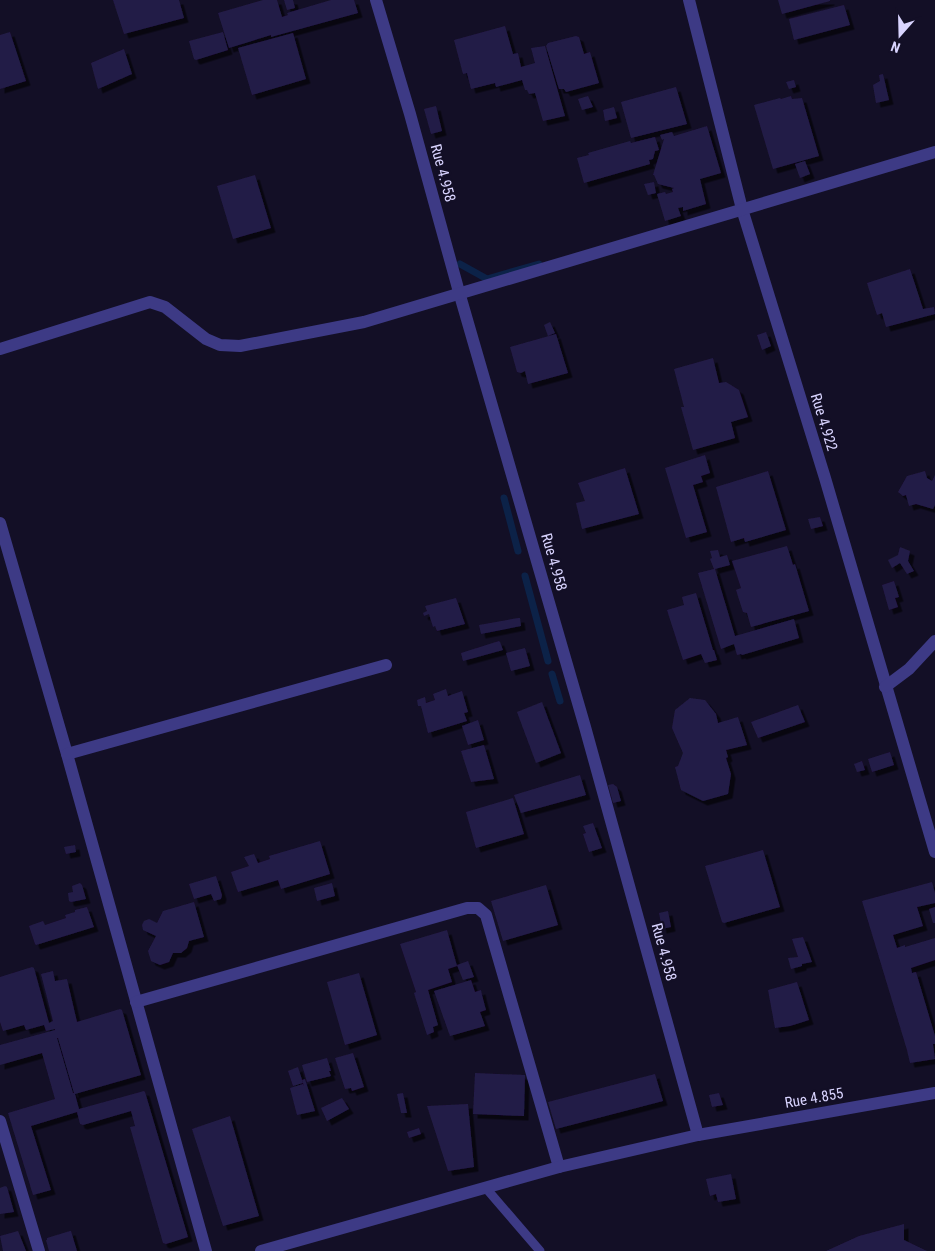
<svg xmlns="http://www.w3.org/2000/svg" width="935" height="1251" viewBox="0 0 935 1251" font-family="'Roboto Condensed',sans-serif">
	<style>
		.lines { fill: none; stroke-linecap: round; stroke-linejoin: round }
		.stream { stroke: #0c2248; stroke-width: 7 }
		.building { fill: #241b47; fill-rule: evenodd; filter: url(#shadow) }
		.lane { stroke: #3d3a85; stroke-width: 9 }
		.street { stroke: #3d3a85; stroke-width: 12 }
		.labels { text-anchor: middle; stroke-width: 4.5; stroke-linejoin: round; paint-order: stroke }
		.street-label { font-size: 15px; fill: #d9d4ff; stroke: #130f26 }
	</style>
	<defs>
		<filter id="shadow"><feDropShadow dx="4.5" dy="4.5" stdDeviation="0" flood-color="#0009"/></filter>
	</defs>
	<rect width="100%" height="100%" fill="#130f26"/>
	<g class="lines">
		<g class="stream">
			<path d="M460 264 487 279 539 264"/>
			<path d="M504 498 518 551"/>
			<path d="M525 576 548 661"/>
			<path d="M552 674 560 701"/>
		</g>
	</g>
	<g class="building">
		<path d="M113 0H179L184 18 124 34Z"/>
		<path d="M263 0H277L282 17 288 15 287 13 331 0H354L358 13 271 37V35L229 48 218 13Z"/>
		<path d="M284 0H293L295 8 287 10Z"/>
		<path d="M778 0H830V1L782 14Z"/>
		<path d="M844 5 850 25 794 40 789 19Z"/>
		<path d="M505 26 513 54 518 53 521 67 535 63 531 48 545 46 565 116 543 121 535 93 529 94 527 90H525L522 80 496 87 495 83 471 89 467 73 463 74 454 40Z"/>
		<path d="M10 32 26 81 0 89V35Z"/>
		<path d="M223 32 228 50 196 60 194 59 189 41Z"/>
		<path d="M293 33 306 79 252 95 238 48Z"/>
		<path d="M576 36 579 37 584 54 590 52 599 83 566 92 564 89H559L546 46 548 43Z"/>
		<path d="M124 49 132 74 98 89 91 63Z"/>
		<path d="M883 74 889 100 876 103 873 85 880 81 879 75Z"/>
		<path d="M794 80 796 87 789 89 786 82Z"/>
		<path d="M676 87 687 124 631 138 621 102Z"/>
		<path d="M588 96 593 107 582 110 578 99Z"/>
		<path d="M791 96 792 99 802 98 819 156 773 169 754 105 780 98 781 99Z"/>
		<path d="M436 106 442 131 431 134 424 109Z"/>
		<path d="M614 107 617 118 605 121 603 110Z"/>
		<path d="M707 126 721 173 700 179 706 204 683 211V207L678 208 681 216 665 221 657 194 665 192 666 194 673 192 672 189 674 188 658 184 654 175H653L664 139 662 140 660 135 672 132 674 136Z"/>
		<path d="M655 137 659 150 655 151 653 159 649 160 650 164 584 183 577 158 589 155 588 153 630 141 631 143Z"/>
		<path d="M805 161 810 174 800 178 795 164Z"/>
		<path d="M255 175 271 228 233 239 217 186Z"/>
		<path d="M654 182 656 193 648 195 644 184Z"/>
		<path d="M910 269 923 309 934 307 935 314 886 327 882 313 877 315 867 283Z"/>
		<path d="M550 322 555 333 548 336 544 325Z"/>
		<path d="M766 332 771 346 762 350 757 335Z"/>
		<path d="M556 334 568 373 528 384 525 371 521 373 517 372 510 347Z"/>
		<path d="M713 358 719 383 726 382 739 390 748 417 731 422 735 438 693 450 681 407H684L674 369Z"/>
		<path d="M705 455 710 473 701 476 703 482 693 485 707 532 686 538 665 468Z"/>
		<path d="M625 468 639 514 582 529 576 503 585 501 578 483Z"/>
		<path d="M768 471 786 530 745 542 744 538 731 542 716 487Z"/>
		<path d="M925 471 927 478 932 481 935 475V505L933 509 916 504 909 506 906 495 903 496 898 492 907 476Z"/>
		<path d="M820 517 823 526 811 529 808 519Z"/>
		<path d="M787 546 793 565 795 564 809 611 751 627 747 613 743 612 736 590 741 588 732 561Z"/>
		<path d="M900 547 910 551 908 561 914 571 907 574 900 563 892 568 888 560 898 555Z"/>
		<path d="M718 550 720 557 727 555 730 565 715 569 735 636 794 619 799 638 742 655 741 654 737 655 734 644 721 649 698 573 714 569 710 559 712 558 710 551Z"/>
		<path d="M894 581 899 597 895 598 898 607 889 610 882 585Z"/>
		<path d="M696 593 713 650H714L717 660 705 663 701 654 683 660 667 610 684 605 682 597Z"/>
		<path d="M456 598 465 624 437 631 435 626 433 627 429 614 424 616 423 613 427 611 425 606Z"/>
		<path d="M518 618H520L521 626 481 634 479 625Z"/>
		<path d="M499 641 500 642 503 650 463 661 461 653Z"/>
		<path d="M525 648 530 666 511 671 506 653Z"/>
		<path d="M446 689 448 696 462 691 468 712 464 713 467 721 428 733 421 706H418L417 700 425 697 426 703 435 700 433 694Z"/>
		<path d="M690 698 705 700 716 714 718 723 738 717 747 745 726 750 728 757 726 758 731 774 728 794 703 801 681 790 675 767 678 766 683 753 672 728 675 710Z"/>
		<path d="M542 702 561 753 536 763 517 712Z"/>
		<path d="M798 705 805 722 758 738 751 722Z"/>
		<path d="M478 720 484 740 468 745 462 726Z"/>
		<path d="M484 745 494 779 471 782 461 751Z"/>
		<path d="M890 752 894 765 872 772 868 759Z"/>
		<path d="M862 761 865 770 857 772 854 764Z"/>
		<path d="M580 775 586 795 521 813 514 795Z"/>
		<path d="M613 784 617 787 621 801 613 803 608 785Z"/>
		<path d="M513 798 524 834 476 848 466 812Z"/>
		<path d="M593 823 602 848 589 852 583 834 586 833 583 826Z"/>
		<path d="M320 841 330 874 281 889 278 880 238 892 231 872 249 866 244 857 254 854 258 863 270 859 269 856Z"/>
		<path d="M75 845 76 852 66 854 64 847Z"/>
		<path d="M763 850 780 907 724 923 722 922 705 866Z"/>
		<path d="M216 876 222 895 221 899 214 901 211 894 194 899 189 884Z"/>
		<path d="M932 882 935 893V903L917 907 923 926 893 935 897 948 905 945V947L935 938V960L911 968 912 973 916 972 935 1036V1044H933L935 1059 910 1063 907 1050 862 901Z"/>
		<path d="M80 883 82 885 86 899 71 902 69 901 68 893 73 892 72 886Z"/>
		<path d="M332 883 335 896 317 901 314 888Z"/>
		<path d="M546 885 558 925 503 941 491 901Z"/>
		<path d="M194 902 204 937 189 941 187 948 181 953H173L169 962 160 965 151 961 148 951 156 936 143 930 142 925 144 921 149 919 157 923 163 911Z"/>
		<path d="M87 907 94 927 36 945 35 944 29 926 43 921 45 925 66 918 65 915 75 912V910Z"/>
		<path d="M935 907V923H933L929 909Z"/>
		<path d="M668 911 671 927 662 929 659 913Z"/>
		<path d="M447 930 457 966 448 969 452 982 428 990 438 1025 433 1027 434 1032 427 1035 414 993 416 992 400 944Z"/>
		<path d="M803 937 812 962 802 964V966L791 969 788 958 798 957 792 939Z"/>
		<path d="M468 961 474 977 463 980 457 965Z"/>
		<path d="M32 967 34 968 49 1023 53 1021 41 974 53 971 55 981 67 979 77 1022 120 1009 122 1010 141 1075 75 1094 79 1109 144 1091 145 1092 188 1237 166 1244 163 1243 130 1127 135 1126 131 1111 83 1125 80 1124 77 1112 31 1126 51 1190 33 1195 8 1113 55 1099 42 1053 0 1065V1045L55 1030V1029L46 1031 44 1025 26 1030 24 1025 3 1031 0 1022V977ZM57 1038H58L74 1093H73Z"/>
		<path d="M359 973 377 1035 345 1045 327 982Z"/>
		<path d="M471 980 475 992 481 990 482 995 486 1010 480 1012 485 1026 450 1036 434 991Z"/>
		<path d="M797 982 809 1020 790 1026 775 1028 768 990Z"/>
		<path d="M353 1053 364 1087 352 1091 351 1088 345 1089 335 1058Z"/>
		<path d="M327 1058 331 1071H329L331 1076 307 1082 302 1065Z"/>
		<path d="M298 1067 303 1083 293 1086 288 1071Z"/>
		<path d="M475 1073 525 1075 524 1116 473 1114Z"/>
		<path d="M655 1074 663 1101 556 1129 548 1102Z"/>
		<path d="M305 1079 315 1111 297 1115 290 1088 303 1084 304 1086 302 1080Z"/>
		<path d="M403 1093 407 1113H401L397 1094Z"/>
		<path d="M719 1093 723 1105 712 1107 709 1095Z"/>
		<path d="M342 1098 349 1109 327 1121 321 1108Z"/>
		<path d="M468 1104 474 1167 448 1171 427 1106Z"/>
		<path d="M230 1116 259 1216 223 1226 192 1129Z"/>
		<path d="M419 1128 421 1134 409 1138 407 1132Z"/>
		<path d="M731 1174 736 1199 718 1202 716 1194 710 1196 706 1179Z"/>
		<path d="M5 1186 7 1187 14 1212 0 1214V1188Z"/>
		<path d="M904 1224V1240L927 1251H826L859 1236Z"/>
		<path d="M18 1231 26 1251H3L0 1236Z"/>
		<path d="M70 1231H71L77 1251H49L46 1240H47V1238Z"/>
	</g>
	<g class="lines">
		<path class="lane" d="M485 1187 540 1251"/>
		<g class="street">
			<path d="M376 0 410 114 459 292 585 727 698 1135"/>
			<path d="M689 0 742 209 825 478 935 852"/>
			<path d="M0 349 150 302 165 307 206 339 220 345 240 346 364 322 935 152"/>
			<path d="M0 523 67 754 206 1251"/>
			<path d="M885 687 909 669 935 641"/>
			<path d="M67 754 386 665"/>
			<path d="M136 1002 467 908H478L486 915 559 1167"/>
			<path d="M0 1121 39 1251"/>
			<path d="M261 1251 559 1167 698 1135 935 1093"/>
		</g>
	</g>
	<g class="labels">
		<g class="street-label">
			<text transform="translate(443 173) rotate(75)" y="5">Rue 4.958</text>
			<text transform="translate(824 422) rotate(73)" y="5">Rue 4.922</text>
			<text transform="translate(554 562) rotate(74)" y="5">Rue 4.958</text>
			<text transform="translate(664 952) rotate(75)" y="5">Rue 4.958</text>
			<text transform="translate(814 1098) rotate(-10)" y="5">Rue 4.855</text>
		</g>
	</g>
	<g transform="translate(900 35) rotate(200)" stroke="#130f26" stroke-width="4" paint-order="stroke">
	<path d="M0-4L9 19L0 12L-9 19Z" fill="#d9d4ff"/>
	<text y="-8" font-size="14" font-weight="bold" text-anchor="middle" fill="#d9d4ff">N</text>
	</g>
</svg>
